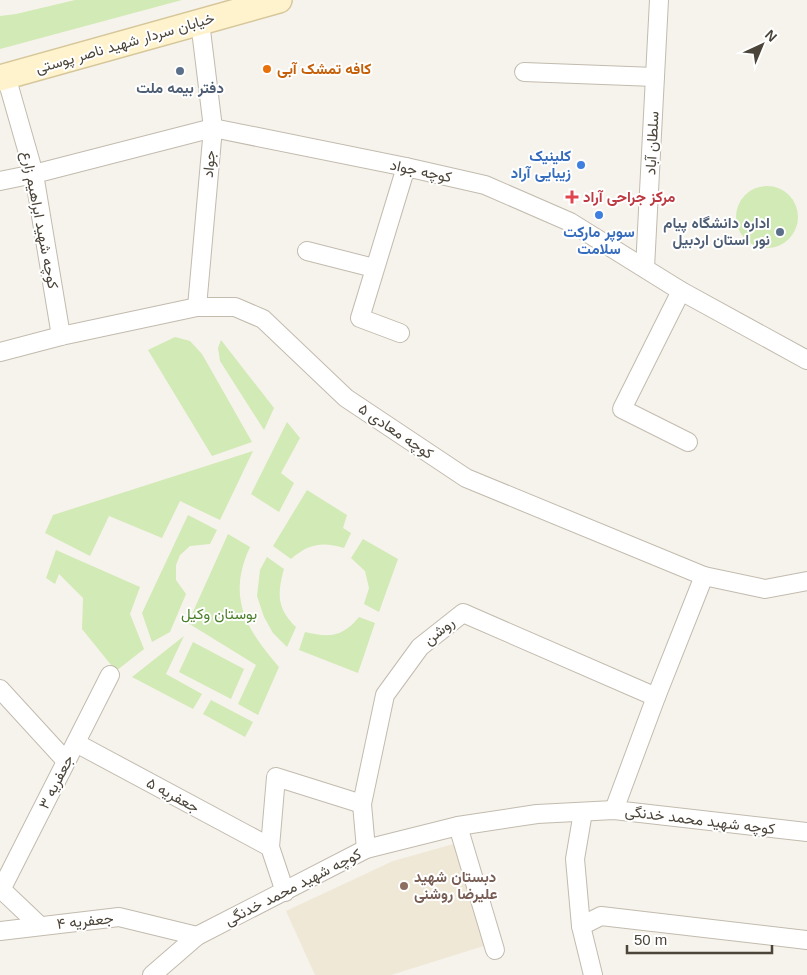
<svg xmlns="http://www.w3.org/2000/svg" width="807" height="975" viewBox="0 0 807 975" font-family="Arial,Vazirmatn,sans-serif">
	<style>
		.education { fill: #efe8d6 }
		.green { fill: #d2eab5 }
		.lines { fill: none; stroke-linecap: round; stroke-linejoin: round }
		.street-casing { stroke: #c2bbae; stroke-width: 20 }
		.secondary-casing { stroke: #d6c79b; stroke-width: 28 }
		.street { stroke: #fff; stroke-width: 18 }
		.secondary { stroke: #fff3cd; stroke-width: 25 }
		.food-dot { fill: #e8710a; stroke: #fff; stroke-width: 2 }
		.service-dot { fill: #5c6f8a; stroke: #fff; stroke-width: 2 }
		.shop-dot { fill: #3f7fe0; stroke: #fff; stroke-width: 2 }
		.health-dot { fill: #e0444e; stroke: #fff; stroke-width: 2 }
		.education-dot { fill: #8d6e63; stroke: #fff; stroke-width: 2 }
		.labels { text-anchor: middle; stroke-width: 4; stroke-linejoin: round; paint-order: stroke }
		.street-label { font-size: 15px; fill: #4b4439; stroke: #fff }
		.food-label { font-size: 15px; font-weight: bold; fill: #c56008; stroke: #fff; text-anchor: start }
		.service-label { font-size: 15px; font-weight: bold; fill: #4e5e75; stroke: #fff }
		.shop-label { font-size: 15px; font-weight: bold; fill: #366cbe; stroke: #fff; text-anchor: end }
		.health-label { font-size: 15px; font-weight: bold; fill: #be3a42; stroke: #fff; text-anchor: start }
		.park-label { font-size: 15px; fill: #4a7f2a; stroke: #fff }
		.education-label { font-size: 15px; font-weight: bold; fill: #785e54; stroke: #fff; text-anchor: start }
	</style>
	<rect width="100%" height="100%" fill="#f6f3ec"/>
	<path class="education" d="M457 843 487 945 391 975H315L286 911 393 861Z"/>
	<g class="green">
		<path d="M75 0H182L0 49V16L16 14Z"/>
		<circle cx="767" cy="217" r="31"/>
		<path d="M175 337 190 341 202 354 252 442 212 456 148 350Z"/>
		<path d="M221 340 274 408 264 430 220 361 218 348Z"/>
		<path d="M287 422 300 438 281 473 294 483 279 512 251 494Z"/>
		<path d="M253 451 220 520 180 501 162 538 109 516 90 556 45 533 53 515Z"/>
		<path d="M307 490 347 515 343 528 351 533 344 548C322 541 308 544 291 559L273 546Z"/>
		<path d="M188 515 217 530 210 544 190 546 180 555 176 565V580L186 594 170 632 152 642 142 613Z"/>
		<path d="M228 534 250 547C227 597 245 628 279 667L258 715 238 704 256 665 188 623Z"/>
		<path d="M363 539 398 559 379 612 364 604 369 588 365 571 351 558Z"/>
		<path d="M56 550 140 587 130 614 144 649 116 671 82 629 83 598 59 574 55 584 46 578Z"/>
		<path d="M267 557 284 569C277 594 277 609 296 627L287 647 273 633 264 617 257 596 260 570Z"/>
		<path d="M359 617 375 623 358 673 299 650 305 632C329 638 343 637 359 617Z"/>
		<path d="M184 636 166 674 202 694 193 709 132 677Z"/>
		<path d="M193 642 244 669 231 699 179 672Z"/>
		<path d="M211 700 253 722 245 737 203 714Z"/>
	</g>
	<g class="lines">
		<defs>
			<g id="street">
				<path d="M524 72 655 77"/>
				<path d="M6 76 34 174 61 336"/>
				<path d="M0 181 34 174 213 128 406 167 485 185 570 222 681 291 807 360"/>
				<path d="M307 251 374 268"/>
				<path d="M645 268 659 0"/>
				<path d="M681 291 622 409 688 442"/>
				<path d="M197 307 213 128 200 22"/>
				<path d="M400 333 360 318 406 167"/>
				<path d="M0 352 61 336 197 307H235L263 319 346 398 466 478 704 576 765 589 807 581"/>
				<path d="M0 689 66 761"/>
				<path d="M76 743 270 847"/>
				<path d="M614 810 656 697 704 576"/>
				<path d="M583 812 575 859 581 926 593 975"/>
				<path d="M458 826 495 950"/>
				<path d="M366 849 362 804 385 695 420 647 463 613 656 697"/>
				<path d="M0 888 40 926"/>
				<path d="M1 890 110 675"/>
				<path d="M285 892 270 847 276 777 362 804"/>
				<path d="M581 926 601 916 807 940"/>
				<path d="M0 931 119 917 197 936"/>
				<path d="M152 975 197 936 366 849 458 826 537 814 614 810 807 832"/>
			</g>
			<path id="secondary" d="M0 78 279 0"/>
		</defs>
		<use href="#street" class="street-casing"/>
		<use href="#secondary" class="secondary-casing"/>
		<use href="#street" class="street"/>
		<use href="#secondary" class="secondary"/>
	</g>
	<circle class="food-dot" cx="267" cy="69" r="5"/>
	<g class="service-dot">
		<circle cx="180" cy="71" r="5"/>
		<circle cx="780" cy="232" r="5"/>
	</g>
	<g class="shop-dot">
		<circle cx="581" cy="165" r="5"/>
		<circle cx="599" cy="215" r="5"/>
	</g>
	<path class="health-dot" d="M569.5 189.5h5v5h5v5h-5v5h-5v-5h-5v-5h5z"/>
	<circle class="education-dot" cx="404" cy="886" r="5"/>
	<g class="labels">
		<g class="street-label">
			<text transform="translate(125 43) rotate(-16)" y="5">خیابان سردار شهید ناصر پوستی</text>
			<text transform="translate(652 143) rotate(-87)" y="5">سلطان آباد</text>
			<text transform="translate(209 164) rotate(-85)" y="5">جواد</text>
			<text transform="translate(421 171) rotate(12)" y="5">کوچه جواد</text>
			<text transform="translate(40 220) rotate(79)" y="5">کوچه شهید ابراهیم زارع</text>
			<text transform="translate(396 431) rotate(34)" y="5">کوچه معادی ۵</text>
			<text transform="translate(439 631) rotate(-39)" y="5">روشن</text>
			<text transform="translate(56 782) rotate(-63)" y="5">جعفریه ۳</text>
			<text transform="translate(173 795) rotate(28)" y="5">جعفریه ۵</text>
			<text transform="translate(700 820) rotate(7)" y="5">کوچه شهید محمد خدنگی</text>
			<text transform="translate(293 887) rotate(-27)" y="5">کوچه شهید محمد خدنگی</text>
			<text transform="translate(85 921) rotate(-6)" y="5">جعفریه ۴</text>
		</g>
		<g class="food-label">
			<text x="277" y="74">کافه تمشک آبی</text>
		</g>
		<g class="service-label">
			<text x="180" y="93">دفتر بیمه ملت</text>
			<text x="770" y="228" text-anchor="end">اداره دانشگاه پیام<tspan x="770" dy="17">نور استان اردبیل</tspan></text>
		</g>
		<g class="shop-label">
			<text x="571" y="161">کلینیک<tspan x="571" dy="17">زیبایی آراد</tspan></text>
			<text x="599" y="237" text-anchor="middle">سوپر مارکت<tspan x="599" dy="17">سلامت</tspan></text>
		</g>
		<g class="health-label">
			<text x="583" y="202">مرکز جراحی آراد</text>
		</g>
		<g class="park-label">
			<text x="219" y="619">بوستان وکیل</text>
		</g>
		<g class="education-label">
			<text x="414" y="882">دبستان شهید<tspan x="414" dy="17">علیرضا روشنی</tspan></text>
		</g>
	</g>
	<g transform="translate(762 45) rotate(44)" stroke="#ffffff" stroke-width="4" paint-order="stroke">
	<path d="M0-4L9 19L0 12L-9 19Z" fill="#4b4439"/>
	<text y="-8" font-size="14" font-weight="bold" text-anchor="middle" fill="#4b4439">N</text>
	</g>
	<path d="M627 945v8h145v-8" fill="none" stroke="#4b4439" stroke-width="2.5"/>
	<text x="634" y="945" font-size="15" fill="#4b4439" stroke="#ffffff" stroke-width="4" paint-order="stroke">50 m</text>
</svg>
